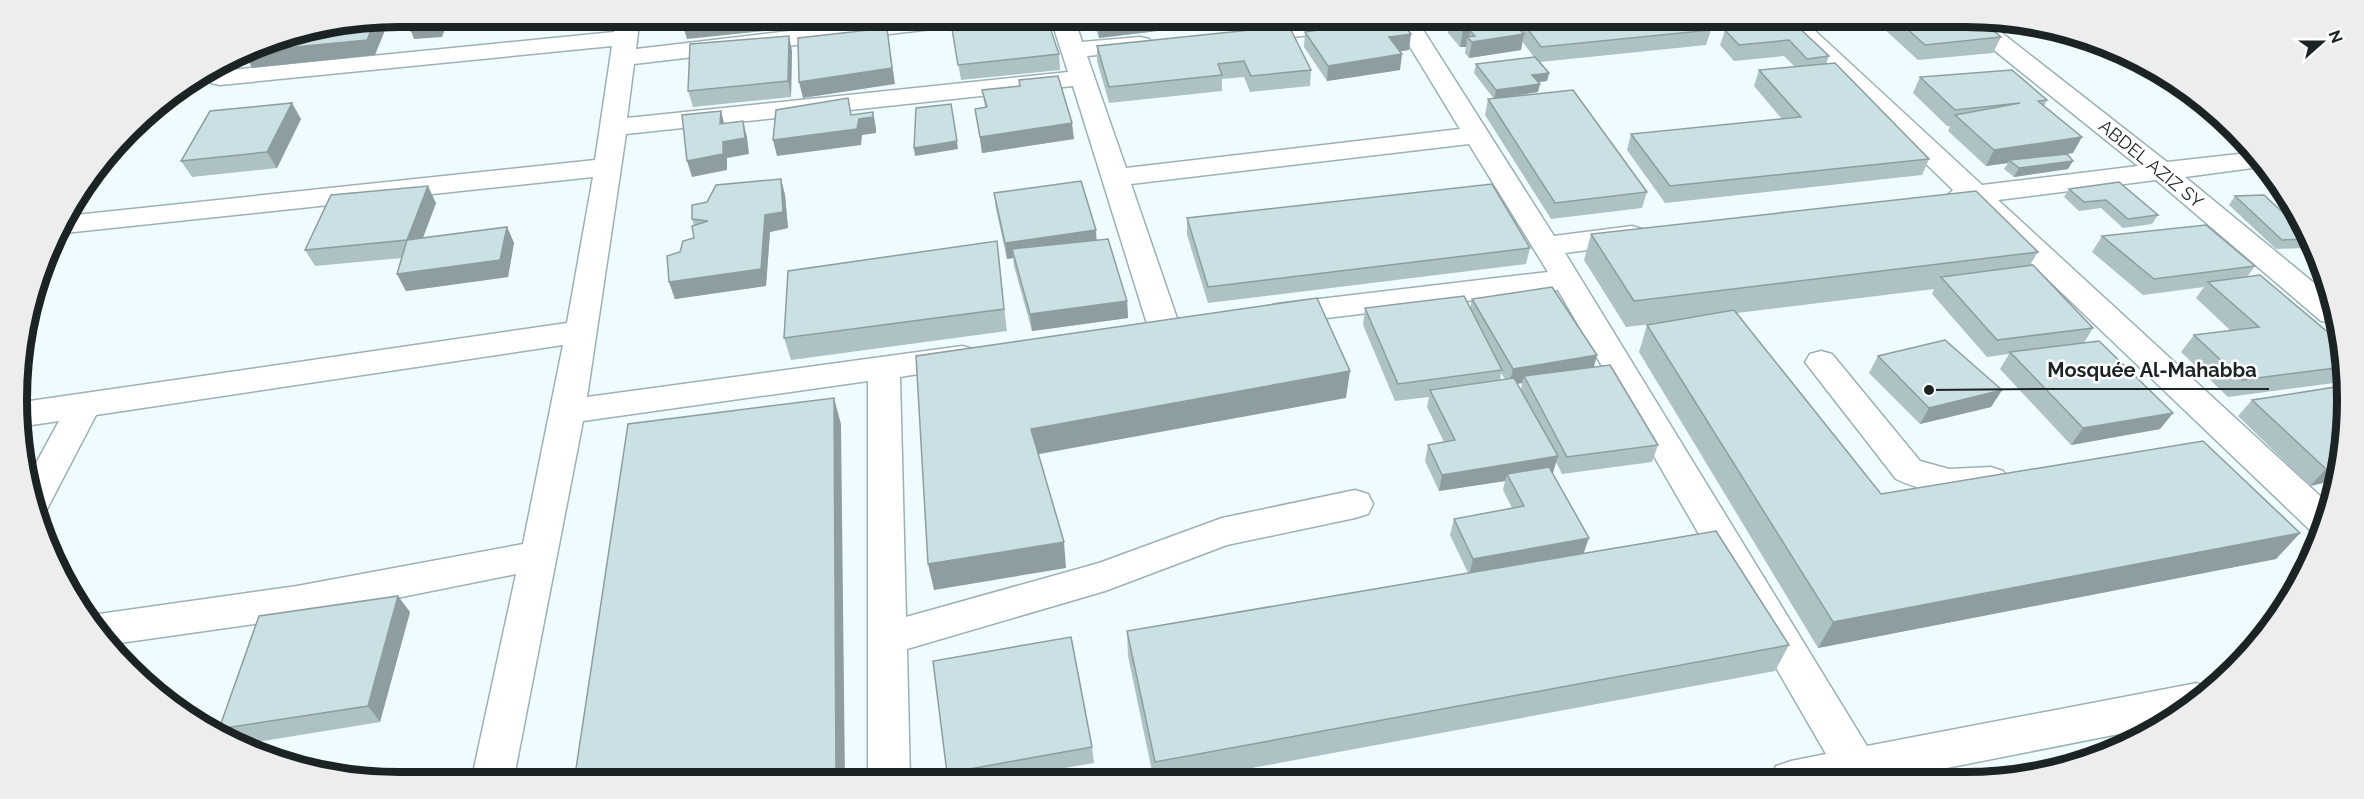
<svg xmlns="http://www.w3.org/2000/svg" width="2364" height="799" viewBox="0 0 2364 799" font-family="Raleway,sans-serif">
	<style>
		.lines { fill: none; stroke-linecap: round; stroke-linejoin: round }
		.minor-casing { stroke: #9cb1b5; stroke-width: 3 }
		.minor { fill: #fff; fill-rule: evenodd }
		.wall { fill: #aec1c4; fill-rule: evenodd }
		.shaded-wall { fill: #8d9da0 }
		.building { fill: #cae0e4; stroke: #8d9da0; stroke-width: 1.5 }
		.labels { text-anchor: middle; stroke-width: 5; stroke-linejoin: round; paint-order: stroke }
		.street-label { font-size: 18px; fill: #1b2325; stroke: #fff }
		.rim { fill: none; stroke: #1b2325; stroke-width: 8 }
		.leader { fill: none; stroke: #1b2325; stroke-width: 2 }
		.callout-dot { fill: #1b2325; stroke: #fff; stroke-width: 2 }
		.callout-label { font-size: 20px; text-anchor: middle; font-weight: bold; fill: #1b2325; stroke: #fff; stroke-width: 5; stroke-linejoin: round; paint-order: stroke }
	</style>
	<rect width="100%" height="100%" fill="#effcff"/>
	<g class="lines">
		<defs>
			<g id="minor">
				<path d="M616 16H640L636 49 918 16H994L991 21 983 23 634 64 627 118 1068 72 1050 16H1074L1082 42 1140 37 1149 39 1152 44 1149 49 1140 51 1087 56 1126 168 1460 129 1398 27 1248 41 1240 39 1236 34 1240 29 1248 27 1361 16H1454L1451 21 1420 25 1554 236 1632 226 1642 229 1646 235 1642 241 1632 244 1565 253 1867 746 2197 683 2212 691 2159 726 1891 779 1770 780 1776 766 1791 761 1826 754 1558 290 1277 324 1266 321 1262 314 1266 307 1277 304 1548 272 1469 144 1131 184 1180 327 1175 334 1164 337 1153 334 1148 327 1073 86 626 134 587 397 962 346 973 349 978 357 973 365 900 377 906 617 1099 563 1222 518 1355 490 1368 494 1373 504 1368 514 1355 518 1227 545 1105 591 907 649 910 781H868V381L583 421 513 782H471L516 574 297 618 113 644 87 618 99 614 297 586 523 544 563 345 96 415 45 513 37 515 29 498 28 478 59 421 25 426 23 402 567 323 593 177 55 234 66 216 595 160 612 46 220 85 211 83 208 78 211 73 220 71 614 32Z"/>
				<path d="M1774 16H1799L1982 185 2138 166 1959 22 1956 16 1984 19 2167 162 2248 153 2260 167 2185 177 2325 292 2335 323 2321 321 2156 180 1998 200 2331 506 2320 534 2312 532 1968 203 1951 202 1947 196 1953 190Z"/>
				<path d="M1821 351 1832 354 1920 461 1949 469 1991 467 2003 471 2009 480 2003 489C1966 501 1931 495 1896 479L1805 362 1810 354Z"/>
			</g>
		</defs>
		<use href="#minor" class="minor-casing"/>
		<use href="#minor" class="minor"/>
	</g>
	<g class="wall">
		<path d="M1091 16H1174V29L1099 38Z"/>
		<path d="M1175 16H1244V22L1182 30Z"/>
		<path d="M1252 16H1313L1254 22Z"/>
		<path d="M1741 16H1770L1769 20 1746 22Z"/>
		<path d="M1886 16H1965L2001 37 1993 53 1918 60 1882 27Z"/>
		<path d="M1450 17 1711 30 1706 45 1540 62 1549 73 1547 81 1539 82 1538 92 1495 98 1647 192 1642 208 1551 219 1485 115 1488 99H1494L1474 73 1476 64 1534 57 1522 41 1521 50 1469 58 1465 53 1466 47H1460L1448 33Z"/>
		<path d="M951 23 1059 54 1060 70 961 80Z"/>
		<path d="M1794 23 1829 56 1826 64 1929 159 1922 175 1665 203 1627 150 1631 134 1782 119 1754 86 1759 70 1795 67 1784 56 1734 61 1720 45 1725 30Z"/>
		<path d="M1289 26 1311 70 1310 86 1250 92 1244 77 1222 79V91L1109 103 1097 61V46Z"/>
		<path d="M1305 32 1409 50 1400 51V70L1327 81 1304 47Z"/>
		<path d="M792 51 791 97 693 107 688 91Z"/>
		<path d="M1920 77 2047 100 2044 106 2073 153 2067 154 2068 169 2014 177 2004 169 2008 163 1986 166 1948 131 1950 126H1947L1913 93Z"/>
		<path d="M1019 80 1074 139 982 153 975 109 985 107 982 90 1020 86Z"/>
		<path d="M301 119 277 168 192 177 181 161Z"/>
		<path d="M781 179 785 195 788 228 770 232 766 286 675 299 669 282 680 252 694 238V225L692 219 707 202Z"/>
		<path d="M2069 189 2158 215 2152 224 2123 228 2101 208 2079 211 2064 197Z"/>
		<path d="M994 193 1096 230V240L1127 301 1128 318 1032 331 1014 266 1013 258 1007 259 996 209Z"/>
		<path d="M2235 196 2305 233 2308 243 2305 248 2276 249 2229 205Z"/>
		<path d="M436 203 423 238 507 227 514 243 508 277 406 291 397 274 402 258 315 266 305 250Z"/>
		<path d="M1187 218 1530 248 1526 264 1208 303 1187 235Z"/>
		<path d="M1591 234 2038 252 2030 265 2093 328 2084 343 2173 413 2160 429 2071 445 2000 369 2009 354 1987 357 1932 294 1934 289 1737 313 1881 494 2300 533 2276 559 1818 648 1639 352 1647 325 1668 322 1626 327 1584 260Z"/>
		<path d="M2102 236 2255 266 2247 277 2344 349 2342 382 2228 397 2181 352 2194 335 2231 331 2196 298 2204 287 2143 295 2092 252Z"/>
		<path d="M999 264 1007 331 791 360 784 338Z"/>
		<path d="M1472 299 1597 355 1594 367 1658 445 1652 462 1562 474 1556 462 1552 473 1584 553 1789 645 1775 671 1182 781H1154L1128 656 1127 631 1468 573 1450 535 1454 519 1512 508 1503 490 1505 481 1439 491 1425 461 1428 445 1444 442 1427 407 1429 397 1395 401 1363 325 1365 308H1470ZM1501 373 1505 379 1500 380ZM1522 383 1521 390 1517 384Z"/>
		<path d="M1878 356 2002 390 1991 407 1920 424 1869 373Z"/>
		<path d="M2342 386 2336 480 2310 486 2238 416 2252 400Z"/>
		<path d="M410 612 380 722 244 744 225 735 219 729Z"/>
		<path d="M1092 747 1094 763 989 781H950L947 773Z"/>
	</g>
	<g class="shaded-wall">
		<path d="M702 16H802V27L687 39 681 19Z"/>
		<path d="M1153 16H1174V29L1099 38 1098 23Z"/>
		<path d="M1182 16H1244V22L1182 30Z"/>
		<path d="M1815 16H1830L1814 19Z"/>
		<path d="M443 17 446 26 442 37 414 39 411 31Z"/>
		<path d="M390 18 375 55 252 68 244 52Z"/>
		<path d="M1522 21 1519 35 1524 34 1521 50 1469 58 1472 42 1512 22Z"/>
		<path d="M887 28 895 84 803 98 799 82Z"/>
		<path d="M1470 31 1469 39 1467 37 1466 47H1460L1463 32Z"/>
		<path d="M1411 34 1409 50 1387 53 1389 37Z"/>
		<path d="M789 36 792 51 791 97 788 81Z"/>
		<path d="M1402 54 1400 70 1327 81 1328 66Z"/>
		<path d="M1549 73 1547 81 1531 83 1532 75Z"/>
		<path d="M1540 84 1538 92 1494 99 1496 90Z"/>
		<path d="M292 103 301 119 277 168 267 152Z"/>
		<path d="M721 111 725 127 720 124Z"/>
		<path d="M873 112 876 128V133L862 135 861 145 777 156 773 140 859 119Z"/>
		<path d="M743 121 747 137 749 154 727 158V170L692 177 687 161Z"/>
		<path d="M1072 123 1074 139 982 153 980 137Z"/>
		<path d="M2082 137 2073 153 2011 162 2009 160 2008 163 1986 166 1994 150Z"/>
		<path d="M957 141 958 149 915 156 914 148Z"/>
		<path d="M2073 161 2068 169 2014 177 2019 168Z"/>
		<path d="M781 179 785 195 788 228 770 232 766 286 675 299 669 282 765 215Z"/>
		<path d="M428 186 436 203 416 256 407 240Z"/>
		<path d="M507 227 514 243 508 277 406 291 397 274Z"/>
		<path d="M1096 230 1097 246 1012 249 1013 258 1007 259 1005 243Z"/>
		<path d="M1127 301 1128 318 1032 331 1030 314Z"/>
		<path d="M1597 355 1592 372 1524 376 1522 383 1509 385 1513 369Z"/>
		<path d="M1350 371 1346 398 1034 455 1031 429Z"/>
		<path d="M2002 390 1991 407 1920 424 1929 408Z"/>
		<path d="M834 398 841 424 845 782H836Z"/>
		<path d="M2173 413 2160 429 2071 445 2083 428Z"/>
		<path d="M1558 456 1553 473 1507 474 1505 481 1439 491 1442 475Z"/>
		<path d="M2337 467 2336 480 2310 486 2326 469Z"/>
		<path d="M2300 533 2276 559 1818 648 1833 622Z"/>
		<path d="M1589 538 1583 555 1469 575 1473 559Z"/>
		<path d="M1064 542 1066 568 934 590 928 564Z"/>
		<path d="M398 596 410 612 380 722 368 706Z"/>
	</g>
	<g class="building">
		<path d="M681 16H702L681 19Z"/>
		<path d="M1016 16H1046L1059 54 958 65 951 23Z"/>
		<path d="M1096 16H1153L1098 23Z"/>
		<path d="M1455 16H1699L1711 30 1541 47 1522 21 1512 22 1524 34 1472 42 1467 37 1475 36 1470 31 1463 32 1450 17Z"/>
		<path d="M1893 16H1965L1978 18 2001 37 1925 45Z"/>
		<path d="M443 17 439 28 411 31 415 20Z"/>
		<path d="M1398 18 1411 34 1389 37 1402 54 1328 66 1305 32Z"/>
		<path d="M375 21 367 40 244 52 253 46Z"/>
		<path d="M1794 23 1829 56 1807 59 1789 40 1739 45 1725 30Z"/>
		<path d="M1289 26 1311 70 1251 76 1244 61 1218 64 1222 75 1109 87 1097 46Z"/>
		<path d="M887 28 892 68 799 82 798 38Z"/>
		<path d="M789 36 788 81 688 91 690 44Z"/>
		<path d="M1535 57 1549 73 1532 75 1540 84 1496 90 1476 64Z"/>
		<path d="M1835 63 1929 159 1670 186 1631 134 1801 117 1759 70Z"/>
		<path d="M2012 70 2047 100 2038 101 2082 137 1994 150 1955 115 2020 103 1955 110 1920 77Z"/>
		<path d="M1058 76 1072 123 980 137 975 109 987 107 982 90 1020 86 1019 80Z"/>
		<path d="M1573 90 1647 192 1555 203 1488 99Z"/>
		<path d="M848 98 851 115 873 112V117L859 119 857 129 773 140 776 110Z"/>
		<path d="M292 103 267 152 181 161 210 111Z"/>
		<path d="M951 104 957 141 914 148 916 108Z"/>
		<path d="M721 111 720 124 743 121 745 138 723 142V154L687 161 682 115Z"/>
		<path d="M2067 154 2073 161 2019 168 2009 160Z"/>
		<path d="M781 179 783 212 765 215 761 269 669 282 667 256 680 252 683 241 694 238 692 226 708 221 692 219V205L707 202 716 185Z"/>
		<path d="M1081 181 1096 230 1005 243 994 193Z"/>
		<path d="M2119 182 2158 215 2128 219 2106 200 2084 202 2069 189Z"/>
		<path d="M1492 184 1530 248 1208 287 1187 218Z"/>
		<path d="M428 186 407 240 305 250 331 195Z"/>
		<path d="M1976 191 2038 252 1634 301 1591 234Z"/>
		<path d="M2264 195 2305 233 2307 239 2282 240 2235 196Z"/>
		<path d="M2206 225 2255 266 2154 279 2102 236Z"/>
		<path d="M507 227 500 260 397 274 407 240Z"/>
		<path d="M1108 239 1127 301 1030 314 1012 249Z"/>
		<path d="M997 241 1004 309 784 338 788 271Z"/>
		<path d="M2033 265 2093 328 1997 340 1941 277Z"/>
		<path d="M2260 275 2343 345 2344 349 2343 367 2242 380 2194 335 2259 327 2208 282Z"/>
		<path d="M1552 287 1597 355 1513 369 1472 299Z"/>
		<path d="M1464 296 1502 370 1398 384 1365 308Z"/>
		<path d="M1317 298 1350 371 1031 429 1064 542 928 564 916 356Z"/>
		<path d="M1734 310 1881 494 2203 441 2300 533 1833 622 1647 325Z"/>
		<path d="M1945 340 2002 390 1929 408 1878 356Z"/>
		<path d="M2099 341 2173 413 2083 428 2010 352Z"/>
		<path d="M1610 365 1658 445 1567 457 1524 376Z"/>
		<path d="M1514 378 1558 456 1442 475 1428 445 1455 440 1430 390Z"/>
		<path d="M2342 386 2337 467 2326 469 2252 400Z"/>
		<path d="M834 398 836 782H574L628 424Z"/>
		<path d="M1549 467 1589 538 1473 559 1454 519 1524 506 1507 474Z"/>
		<path d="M1716 531 1789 645 1155 762 1127 631Z"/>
		<path d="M398 596 368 706 219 729 259 616Z"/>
		<path d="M1071 637 1092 747 947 773 933 661Z"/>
	</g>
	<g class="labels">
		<g class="street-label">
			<text transform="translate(2151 164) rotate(39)" y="6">ABDEL AZIZ SY</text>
		</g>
	</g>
	<path d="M0 0H2364V799H0ZM399 27H1965A372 372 0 0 1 2337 399V400A372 372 0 0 1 1965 772H399A372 372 0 0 1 27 400V399A372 372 0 0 1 399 27Z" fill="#ededee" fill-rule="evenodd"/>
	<path class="rim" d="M399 27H1965A372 372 0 0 1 2337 399V400A372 372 0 0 1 1965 772H399A372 372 0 0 1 27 400V399A372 372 0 0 1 399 27Z"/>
	<path class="leader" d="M1929 390L2035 389H2269"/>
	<circle class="callout-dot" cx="1929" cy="390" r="6"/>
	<g class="callout-label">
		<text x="2152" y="377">Mosquée Al-Mahabba</text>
	</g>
	<g transform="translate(2322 42) rotate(69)" stroke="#ffffff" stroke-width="4.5" paint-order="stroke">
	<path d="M0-4.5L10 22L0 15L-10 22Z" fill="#1b2325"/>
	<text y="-9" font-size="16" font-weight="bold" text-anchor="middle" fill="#1b2325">N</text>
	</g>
</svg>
